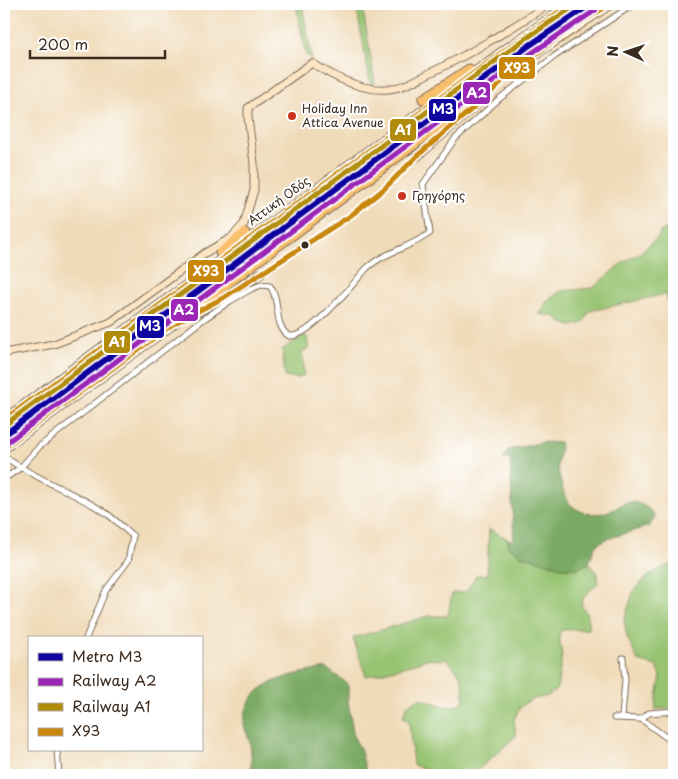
<svg xmlns="http://www.w3.org/2000/svg" width="678" height="779" viewBox="0 0 678 779" font-family="'Playpen Sans',sans-serif">
	<style>
		.green { fill: #98c472; stroke: #6a7748 }
		.forest { fill: #7aaa64; stroke: #5a6a41 }
		.lines { fill: none; stroke-linecap: round; stroke-linejoin: round }
		.street-casing { stroke: #7a6854; stroke-width: 7 }
		.secondary-casing { stroke: #7a6854; stroke-width: 9 }
		.highway-casing { stroke: #7a6854; stroke-width: 11 }
		.street { stroke: #fff; stroke-width: 5 }
		.secondary { stroke: #fce5c4; stroke-width: 7 }
		.highway { stroke: #f8bf6c; stroke-width: 9 }
		.bus-1-casing { stroke: #fff; stroke-width: 9 }
		.bus-1 { stroke: #c88708; stroke-width: 5 }
		.rail-1-casing { stroke: #fff; stroke-width: 10 }
		.rail-2-casing { stroke: #fff; stroke-width: 10 }
		.rail-1 { stroke: #9b26b6; stroke-width: 6 }
		.rail-2 { stroke: #b18c0c; stroke-width: 6 }
		.metro-1-casing { stroke: #fff; stroke-width: 10 }
		.metro-1 { stroke: #10069f; stroke-width: 6 }
		.poi-dot { fill: #c8321e; stroke: #fff; stroke-width: 2 }
		.bus-dot { fill: #3b2a1e; stroke: #fff; stroke-width: 2 }
		.labels { text-anchor: middle; stroke-width: 4; stroke-linejoin: round; paint-order: stroke }
		.poi-label { font-size: 12px; fill: #3b2a1e; stroke: #fff; text-anchor: start }
		.street-label { font-size: 12px; fill: #3b2a1e; stroke: #fff }
		.line-badge { stroke: #fff; stroke-width: 2 }
		.badge-label { font-size: 14px; text-anchor: middle; font-weight: bold; fill: #fff }
	</style>
	<rect width="100%" height="100%" fill="#fff"/>
	<filter id="ink" filterUnits="userSpaceOnUse"><feTurbulence type="fractalNoise" baseFrequency=".02" numOctaves="2"/><feDisplacementMap in="SourceGraphic" scale="10" xChannelSelector="R" yChannelSelector="G"/><feConvolveMatrix kernelMatrix="1 2 1 2 8 2 1 2 1" color-interpolation-filters="sRGB"/></filter>
	<filter id="wash" filterUnits="userSpaceOnUse"><feTurbulence type="fractalNoise" baseFrequency=".0096" numOctaves="4" result="noise"/><feDisplacementMap in="SourceGraphic" scale="20" xChannelSelector="R" yChannelSelector="G"/><feGaussianBlur stdDeviation="1.12" result="paint"/><feColorMatrix in="noise" values="0 0 0 0 0 0 0 0 0 0 0 0 0 0 0 0 0 1.4 0 .05"/><feComposite in="paint" operator="in"/></filter>
	<g filter="url(#wash)">
		<rect width="100%" height="100%" fill="#f0dbb9"/>
		<g class="green">
			<path d="M296 4H302L312 59 306 55Z"/>
			<path d="M356 4H362L375 83H370Z"/>
			<path d="M674 225V330L666 294 590 311 583 323 572 326 560 322 554 316 539 314 542 312 546 302 561 291 593 288 621 264 640 253 660 235V232Z"/>
			<path d="M302 336H305L307 337 309 349 302 351 304 375 298 378 285 377 282 350Z"/>
			<path d="M489 529 508 539V546L521 555 565 568H578L589 563 597 573 598 583 584 597 581 603 587 615 589 629 561 630 559 636 562 655 557 689 548 696 530 700 521 706 514 719 516 736 472 775H443L413 765 409 721 403 717 407 706 419 698C436 702 449 713 464 701 464 677 462 675 445 658L440 660 427 659 400 668 366 676 353 638 429 616H448L452 593 466 592 476 575H487Z"/>
			<path d="M674 562V709H655L661 675 656 666 638 661 627 637 624 621 633 592 648 576Z"/>
		</g>
		<g class="forest">
			<path d="M543 442 560 443C561 453 556 461 558 470 560 479 563 493 567 500 577 515 597 517 612 510 618 508 623 502 630 502 640 502 650 508 655 517L649 526 604 540 595 546 589 563 578 568H565L521 555 508 546V539L514 541 510 459H503L508 450Z"/>
			<path d="M326 668 348 684V701L354 738 360 748 367 775H251C251 765 252 754 250 744 249 737 244 729 244 722 247 678 293 676 326 668Z"/>
		</g>
	</g>
	<g filter="url(#ink)">
		<g class="lines">
			<defs>
				<g id="street">
					<path d="M5 457C35 479 71 491 103 511 114 518 123 528 133 536L128 561 106 590 86 638"/>
					<path d="M4 479 20 468 40 446 201 321 230 301 251 289 261 285 270 286C281 300 273 326 289 336 309 339 352 285 366 269 383 252 410 248 430 233L423 184 455 139 499 99 555 56 634 4"/>
					<path d="M622 717 625 680 623 658"/>
					<path d="M614 718 641 719 674 743"/>
					<path d="M641 719 649 713 674 711"/>
					<path d="M57 750 59 775"/>
					<path d="M4 770 10 775"/>
				</g>
				<path id="secondary" d="M4 353 54 344 111 322 205 253 231 238 244 224 254 190V163L248 118V108L312 63C335 78 366 94 395 88 407 86 419 78 430 73 472 53 510 29 549 4"/>
				<g id="highway">
					<path d="M423 99 469 69"/>
					<path d="M417 156 479 102"/>
					<path d="M220 253 245 233"/>
					<path d="M198 311 223 298 260 274"/>
					<path d="M4 420 498 55 570 4"/>
					<path d="M4 448 173 324 540 51 610 4"/>
				</g>
			</defs>
			<use href="#street" class="street-casing"/>
			<use href="#secondary" class="secondary-casing"/>
			<use href="#highway" class="highway-casing"/>
			<use href="#street" class="street"/>
			<use href="#secondary" class="secondary"/>
			<use href="#highway" class="highway"/>
			<defs>
				<g id="bus-1">
					<path d="M4 420 498 55 570 4"/>
					<path d="M4 448 173 324 223 298 350 216 384 189 417 156 488 95 510 73 564 34 610 4"/>
				</g>
			</defs>
			<use href="#bus-1" class="bus-1-casing"/>
			<use href="#bus-1" class="bus-1"/>
			<defs>
				<path id="rail-1" d="M8 441 531 53 595 10"/>
				<path id="rail-2" d="M4 426 523 41 578 4"/>
			</defs>
			<use href="#rail-1" class="rail-1-casing"/>
			<use href="#rail-2" class="rail-2-casing"/>
			<use href="#rail-1" class="rail-1"/>
			<use href="#rail-2" class="rail-2"/>
			<defs>
				<path id="metro-1" d="M4 435 527 47 591 4"/>
			</defs>
			<use href="#metro-1" class="metro-1-casing"/>
			<use href="#metro-1" class="metro-1"/>
		</g>
	</g>
	<g class="poi-dot">
		<circle cx="292" cy="116" r="5"/>
		<circle cx="402" cy="196" r="5"/>
	</g>
	<circle class="bus-dot" cx="305" cy="245" r="4.5"/>
	<g class="labels">
		<g class="poi-label">
			<text x="302" y="113">Holiday Inn<tspan x="302" dy="14">Attica Avenue</tspan></text>
			<text x="412" y="200">Γρηγόρης</text>
		</g>
		<g class="street-label">
			<text transform="translate(279 201) rotate(-36)" y="4">Αττική Οδός</text>
		</g>
	</g>
	<g class="line-badge">
		<rect x="498" y="56" width="38" height="24" rx="5" fill="#c88708"/>
		<rect x="462" y="81" width="29" height="24" rx="5" fill="#9b26b6"/>
		<rect x="428" y="98" width="29" height="24" rx="5" fill="#10069f"/>
		<rect x="389" y="118" width="28" height="24" rx="5" fill="#b18c0c"/>
		<rect x="187" y="259" width="38" height="24" rx="5" fill="#c88708"/>
		<rect x="170" y="298" width="29" height="24" rx="5" fill="#9b26b6"/>
		<rect x="136" y="315" width="29" height="24" rx="5" fill="#10069f"/>
		<rect x="103" y="330" width="28" height="24" rx="5" fill="#b18c0c"/>
	</g>
	<g class="badge-label">
		<text x="517" y="73">X93</text>
		<text x="477" y="98">A2</text>
		<text x="443" y="114">Μ3</text>
		<text x="403" y="135">A1</text>
		<text x="206" y="276">X93</text>
		<text x="184" y="315">A2</text>
		<text x="150" y="331">Μ3</text>
		<text x="117" y="347">A1</text>
	</g>
	<rect width="678" height="779" fill="none" stroke="#fff" stroke-width="20"/>
	<rect x="28" y="636" width="175" height="115" fill="#ffffff" stroke="#b1aaa5"/>
	<rect x="38" y="653" width="25" height="8" fill="#10069f" stroke="#b1aaa5"/>
	<text x="72" y="662" font-size="15" fill="#3b2a1e">Metro Μ3</text>
	<rect x="38" y="678" width="25" height="8" fill="#9b26b6" stroke="#b1aaa5"/>
	<text x="72" y="686" font-size="15" fill="#3b2a1e">Railway A2</text>
	<rect x="38" y="703" width="25" height="8" fill="#b18c0c" stroke="#b1aaa5"/>
	<text x="72" y="712" font-size="15" fill="#3b2a1e">Railway A1</text>
	<rect x="38" y="728" width="25" height="8" fill="#c88708" stroke="#b1aaa5"/>
	<text x="72" y="736" font-size="15" fill="#3b2a1e">X93</text>
	<g transform="translate(626 52) rotate(273)" stroke="#ffffff" stroke-width="4" paint-order="stroke">
	<path d="M0-4L9 19L0 12L-9 19Z" fill="#3b2a1e"/>
	<text y="-8" font-size="14" font-weight="bold" text-anchor="middle" fill="#3b2a1e">N</text>
	</g>
	<path d="M30 50v8h135v-8" fill="none" stroke="#3b2a1e" stroke-width="2.5"/>
	<text x="38" y="50" font-size="15" fill="#3b2a1e" stroke="#ffffff" stroke-width="4" paint-order="stroke">200 m</text>
</svg>
